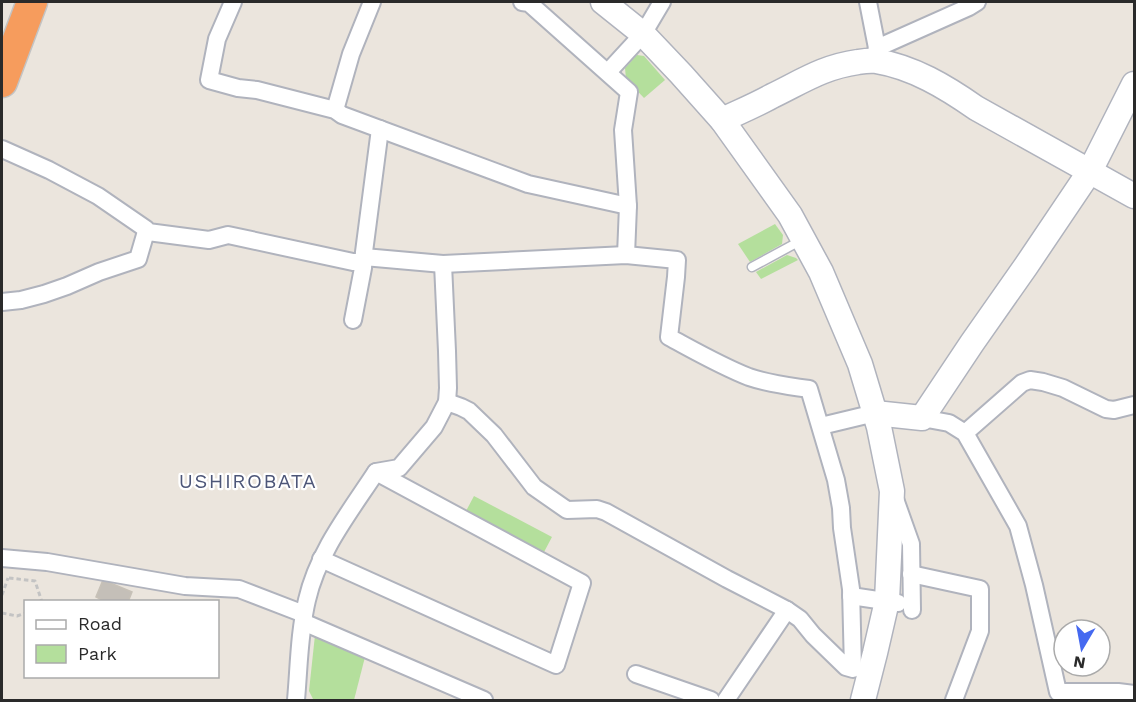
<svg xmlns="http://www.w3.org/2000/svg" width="1136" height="702" viewBox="0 0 1136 702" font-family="'Work Sans',sans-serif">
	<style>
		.green { fill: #b4df9c }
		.building { fill: #c4bfb8; stroke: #c7c1b7; stroke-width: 1.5 }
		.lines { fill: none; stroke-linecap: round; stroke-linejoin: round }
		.lane-casing { stroke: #b0b3bd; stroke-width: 11 }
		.street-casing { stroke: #b0b3bd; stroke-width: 20 }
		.secondary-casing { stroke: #b0b3bd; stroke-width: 27 }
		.highway-casing { stroke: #c3c3c3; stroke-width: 33 }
		.path { stroke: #c3c3c3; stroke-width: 3; stroke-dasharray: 4.5 3; stroke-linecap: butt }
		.lane { stroke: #fff; stroke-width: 8 }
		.street { stroke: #fff; stroke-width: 16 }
		.secondary { stroke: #fff; stroke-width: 24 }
		.highway { stroke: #f69c5d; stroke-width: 30 }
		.labels { text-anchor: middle; stroke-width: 4.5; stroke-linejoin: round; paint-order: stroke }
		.quarter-label { font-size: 20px; letter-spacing: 1.5px; fill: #4d5678; stroke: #fff }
	</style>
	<rect width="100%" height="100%" fill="#ebe5dd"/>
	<g class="green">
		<path d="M637 55 644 56 665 80 644 98 626 79 625 68Z"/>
		<path d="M775 224 783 235 782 244 750 262 738 244Z"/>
		<path d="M787 255 796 258 798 260 761 279 756 272Z"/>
		<path d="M474 496 552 537 544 552 466 511Z"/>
		<path d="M315 635 365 657 354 700H317L313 699 309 691Z"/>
	</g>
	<path class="building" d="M103 580 132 592 128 602H106L96 597Z"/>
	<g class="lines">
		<defs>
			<path id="lane" d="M752 267 800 241"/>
			<g id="street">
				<path d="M233 2 217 39 209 80 238 88 257 90 335 110 342 115 528 184 628 206"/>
				<path d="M522 2 529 3 629 92 623 130 628 206 626 255"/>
				<path d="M868 2 877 48"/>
				<path d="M874 60 877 48 969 7 977 2"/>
				<path d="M608 72 643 34 662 2"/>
				<path d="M335 110 351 54 372 2"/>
				<path d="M2 149 49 170 98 196 146 229 148 232 209 240 228 235 353 262H364"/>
				<path d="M364 257 443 264 626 255 677 260 676 277 669 337C695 351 721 366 749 377 769 384 789 386 809 389L836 480 841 508 842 528 851 589 853 669 846 667 813 635 800 619 787 610 727 579 606 512 597 509 567 510 534 487 494 435 469 411 461 407 447 402"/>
				<path d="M2 302 21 300 44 294 67 286 99 272 138 259 145 235 148 232"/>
				<path d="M353 320 363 268 364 252 380 129"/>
				<path d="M922 418 949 423 965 433 1018 526 1034 585 1058 692H1118L1134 694"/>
				<path d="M821 426 875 413"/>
				<path d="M965 433 1022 383 1030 380 1043 382 1063 388 1106 409 1114 410 1134 405"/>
				<path d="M895 499 911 544 912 610"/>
				<path d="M2 558 47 562 185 586 239 589 304 614"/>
				<path d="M321 559 556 665 582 583 376 472"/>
				<path d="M911 574 980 589V631L954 700"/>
				<path d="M851 596 898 603"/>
				<path d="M303 622 484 700"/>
				<path d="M636 674 711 700"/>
				<path d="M296 700C299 667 299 633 307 600 318 552 349 513 376 472L399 468 434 427 447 402 448 388 447 351 443 264"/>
				<path d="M726 700 787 610"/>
			</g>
			<g id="secondary">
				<path d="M603 2 643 34 681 74 722 120 790 215 821 272 860 364 879 427 892 491 887 601 875 653 863 700"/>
				<path d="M722 120C739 112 756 105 772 96 803 81 823 67 858 62 864 61 870 60 876 61 913 67 946 87 976 108L1134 196"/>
				<path d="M875 413 922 418 972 343 1026 266 1090 171 1134 84"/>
			</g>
			<path id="highway" d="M2 82 32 2"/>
		</defs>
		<use href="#lane" class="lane-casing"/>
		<use href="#street" class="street-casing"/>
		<use href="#secondary" class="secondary-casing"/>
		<use href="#highway" class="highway-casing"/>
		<g class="path">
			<path d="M9 578 35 581 42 602"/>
			<path d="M2 595 8 578"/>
			<path d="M2 613 17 616 26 613"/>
		</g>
		<use href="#lane" class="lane"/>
		<use href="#street" class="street"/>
		<use href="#secondary" class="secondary"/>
		<use href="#highway" class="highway"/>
	</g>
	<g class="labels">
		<g class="quarter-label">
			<text x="248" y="488">USHIROBATA</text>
		</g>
	</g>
	<rect width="1136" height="702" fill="none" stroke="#2a2a2a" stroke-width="6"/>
	<rect x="24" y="600" width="195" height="78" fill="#ffffff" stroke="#aaaaaa" stroke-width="1.5"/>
	<rect x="36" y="620" width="30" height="9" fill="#ffffff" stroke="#aaaaaa" stroke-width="1.5"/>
	<text x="78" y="630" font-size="18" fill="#2a2a2a">Road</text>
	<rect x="36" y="645" width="30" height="18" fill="#b4df9c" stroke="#aaaaaa" stroke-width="1.5"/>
	<text x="78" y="660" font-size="18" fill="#2a2a2a">Park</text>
	<g transform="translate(1082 648) rotate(190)"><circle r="28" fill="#ffffff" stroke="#aaaaaa" stroke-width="1.5"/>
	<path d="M0-4.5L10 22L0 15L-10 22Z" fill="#4569f0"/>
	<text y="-9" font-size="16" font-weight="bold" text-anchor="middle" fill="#2a2a2a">N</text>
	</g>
</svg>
